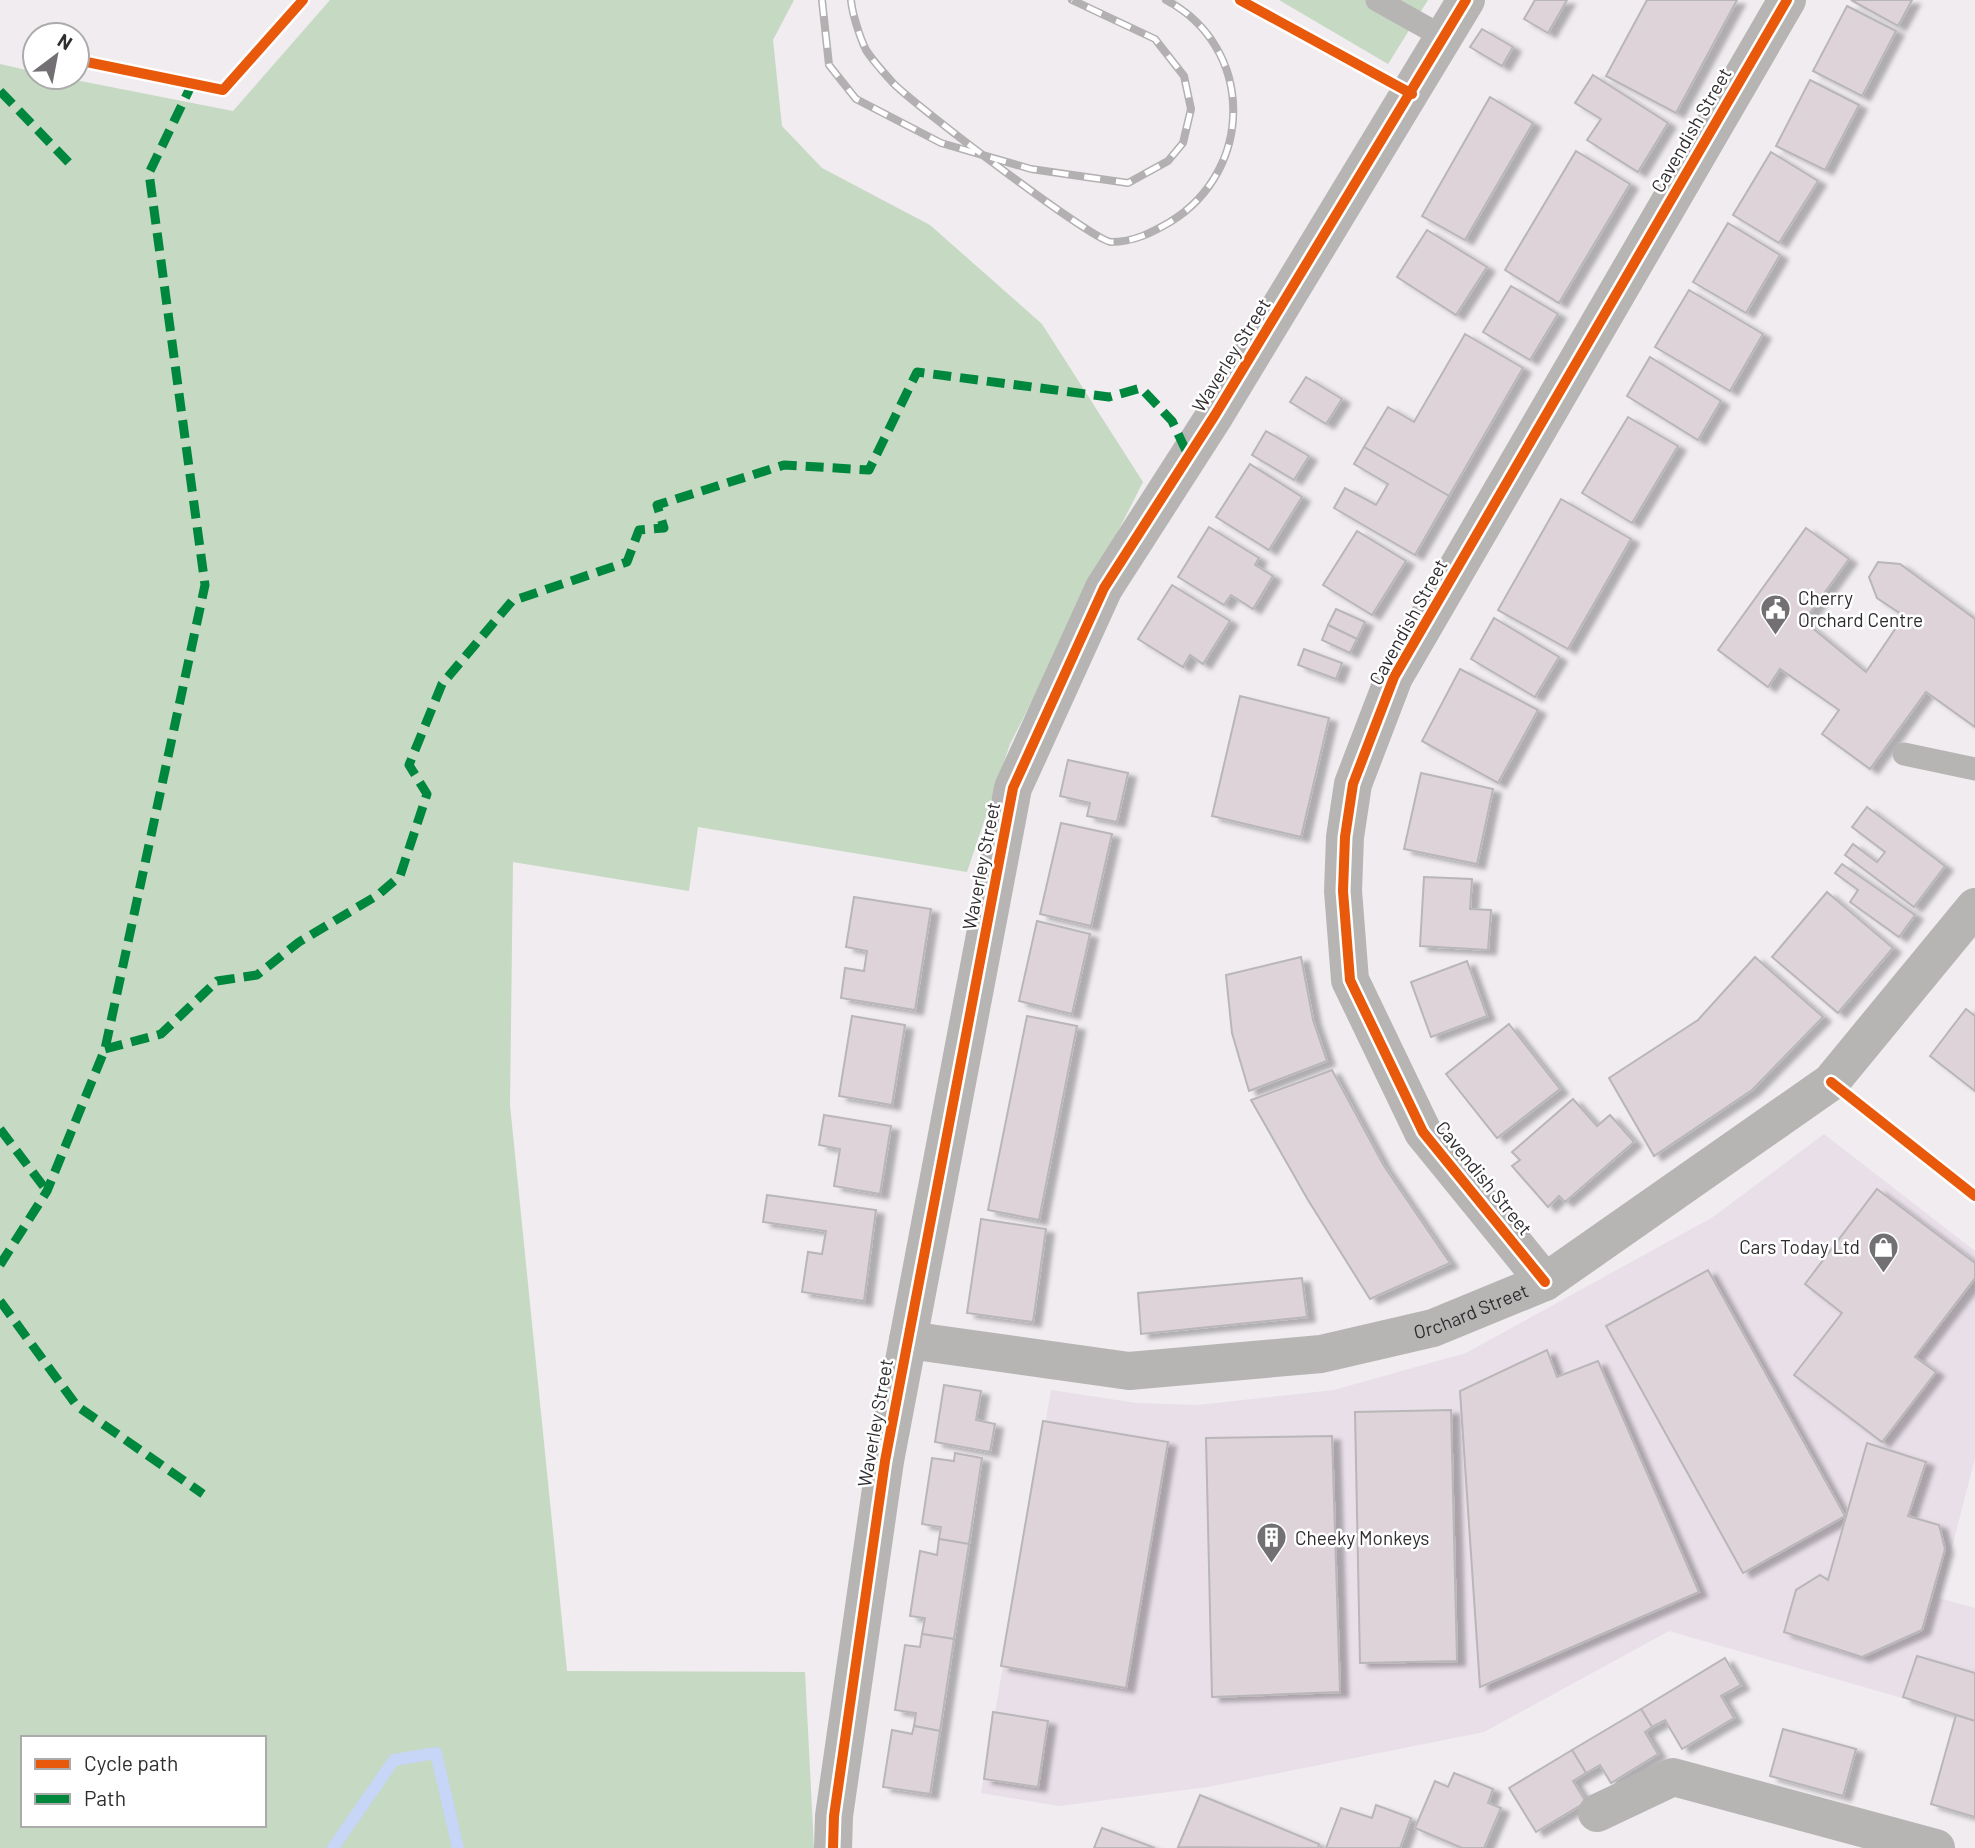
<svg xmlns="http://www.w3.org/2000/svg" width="1975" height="1848" viewBox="0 0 1975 1848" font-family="Barlow,sans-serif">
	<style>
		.built { fill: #e8dfe8 }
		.green { fill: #c6d9c2; fill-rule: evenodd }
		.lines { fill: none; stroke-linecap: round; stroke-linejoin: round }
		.stream { stroke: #c7d5f6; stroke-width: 12 }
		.building { fill: #ded3d9; stroke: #b9b6b8; stroke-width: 2; filter: url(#shadow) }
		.service { stroke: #b6b5b4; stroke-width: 23 }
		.minor { stroke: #b6b5b4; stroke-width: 38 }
		.rail-casing { stroke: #b2b0b1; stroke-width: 8 }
		.rail { stroke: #fff; stroke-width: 5; stroke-dasharray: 16; stroke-linecap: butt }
		.quiet { stroke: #00873e; stroke-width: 9; stroke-dasharray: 18 9; stroke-linecap: butt }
		.cycleway-casing { stroke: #fff; stroke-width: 15 }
		.cycleway { stroke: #e8590c; stroke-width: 10 }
		.labels { text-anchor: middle; stroke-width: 5; stroke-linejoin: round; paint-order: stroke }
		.street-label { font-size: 19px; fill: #302d30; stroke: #fff }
		.poi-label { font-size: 19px; fill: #302d30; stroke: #fff; text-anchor: start }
	</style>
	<defs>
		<filter id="shadow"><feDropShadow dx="8" dy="4.5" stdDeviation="2" flood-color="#0004"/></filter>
	</defs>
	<rect width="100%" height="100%" fill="#f0ecf0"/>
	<path class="built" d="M1824 1134 1975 1251V1458L1939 1598 1975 1608V1719L1669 1631 1484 1732 1208 1787 1059 1806 981 1793 1051 1390 1136 1403 1198 1405 1334 1390 1466 1353 1713 1217Z"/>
	<g class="green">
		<path d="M330 0H794L773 40 782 126 822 168 930 225 1042 324 1143 482 1010 744 967 872 698 827 689 891 513 862 510 1105 567 1671 805 1672 814 1848H0V64L35 72V77H60L233 111ZM23 1738H264V1825H23Z"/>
		<path d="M1279 0H1428L1388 64Z"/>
	</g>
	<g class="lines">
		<path class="stream" d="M333 1848 394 1760 436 1753 458 1848"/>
	</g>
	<g class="building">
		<path d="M1535 0H1567L1548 33 1524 19Z"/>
		<path d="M1647 0H1737L1676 113 1606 76Z"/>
		<path d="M1851 0H1912L1898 26Z"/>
		<path d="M1847 6 1896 31 1862 96 1813 71Z"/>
		<path d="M1482 29 1513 47 1502 66 1470 47Z"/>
		<path d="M1593 75 1668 123 1638 172 1587 140 1601 119 1575 103Z"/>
		<path d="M1810 80 1859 105 1825 170 1776 146Z"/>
		<path d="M1490 97 1533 123 1465 240 1422 216Z"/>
		<path d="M1576 151 1630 184 1559 303 1505 270Z"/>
		<path d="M1771 152 1818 181 1779 243 1733 215Z"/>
		<path d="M1728 223 1780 255 1746 313 1693 282Z"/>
		<path d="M1427 230 1487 267 1456 315 1397 277Z"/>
		<path d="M1511 286 1558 314 1530 360 1483 332Z"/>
		<path d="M1689 290 1763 334 1730 391 1655 347Z"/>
		<path d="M1465 334 1523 368 1449 496 1364 447 1388 407 1414 422Z"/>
		<path d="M1650 357 1721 401 1698 440 1627 396Z"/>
		<path d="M1306 377 1342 399 1326 424 1290 402Z"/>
		<path d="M1628 417 1678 446 1632 523 1582 493Z"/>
		<path d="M1266 431 1309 456 1294 480 1252 455Z"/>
		<path d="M1364 447 1449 496 1415 555 1334 508 1345 488 1376 505 1388 484 1354 464Z"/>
		<path d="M1250 464 1302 497 1269 550 1216 517Z"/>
		<path d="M1561 499 1631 539 1568 649 1498 610Z"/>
		<path d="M1209 527 1259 558 1255 565 1273 576 1253 609 1231 595 1224 605 1178 577Z"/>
		<path d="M1806 528 1849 559 1804 621 1866 672 1904 616 1877 598 1869 577 1878 562 1900 564 1975 619V727L1926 692 1870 769 1822 734 1839 710 1780 669 1768 687 1718 650Z"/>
		<path d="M1357 531 1406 561 1372 615 1323 585Z"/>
		<path d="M1172 585 1230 621 1203 664 1190 655 1183 667 1138 639Z"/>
		<path d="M1336 609 1365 622 1357 639 1328 625Z"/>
		<path d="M1494 618 1559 657 1535 697 1471 659Z"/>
		<path d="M1328 625 1357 639 1350 653 1322 640Z"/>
		<path d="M1304 649 1342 663 1336 679 1298 665Z"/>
		<path d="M1460 669 1538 710 1498 783 1422 741Z"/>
		<path d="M1240 696 1329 718 1301 837 1212 816Z"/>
		<path d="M1068 760 1128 773 1117 822 1087 816 1090 803 1060 796Z"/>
		<path d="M1421 773 1493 789 1477 864 1404 849Z"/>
		<path d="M1867 807 1945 866 1914 907 1845 855 1853 844 1877 862 1885 852 1852 827Z"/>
		<path d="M1061 823 1112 834 1091 926 1040 914Z"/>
		<path d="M1842 864 1915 915 1899 937 1850 902 1858 890 1835 873Z"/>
		<path d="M1424 877 1472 879 1470 909 1491 910 1488 950 1420 946Z"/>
		<path d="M1827 892 1893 948 1838 1013 1772 957Z"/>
		<path d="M854 897 931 909 915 1010 841 998 845 968 864 971 867 951 846 947Z"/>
		<path d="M1037 921 1090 934 1072 1014 1019 1001Z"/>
		<path d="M1301 957 1313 1020 1327 1061 1249 1091 1232 1033 1226 975Z"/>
		<path d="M1755 957 1823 1017 1752 1090 1654 1156 1609 1078 1698 1020Z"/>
		<path d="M1467 961 1487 1016 1431 1037 1411 982Z"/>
		<path d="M1966 1009 1975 1016V1091L1930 1056Z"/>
		<path d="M852 1016 905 1025 892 1105 839 1096Z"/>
		<path d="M1027 1016 1077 1026 1039 1220 988 1210Z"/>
		<path d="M1509 1024 1560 1089 1497 1138 1446 1074Z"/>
		<path d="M1332 1070 1384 1166 1450 1263 1370 1299 1308 1200 1251 1100Z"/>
		<path d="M1573 1099 1597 1126 1610 1115 1634 1142 1565 1202 1559 1196 1548 1207 1512 1166 1520 1160 1512 1152Z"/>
		<path d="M824 1115 891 1126 880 1194 834 1186 840 1149 819 1145Z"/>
		<path d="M1877 1189 1975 1263V1278L1915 1357 1936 1372 1882 1442 1794 1375 1842 1313 1805 1284Z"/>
		<path d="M767 1195 876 1210 864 1301 802 1292 808 1252 822 1254 826 1231 763 1222Z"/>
		<path d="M981 1219 1046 1229 1033 1322 967 1313Z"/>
		<path d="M1708 1270 1845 1516 1743 1573 1606 1326Z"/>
		<path d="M1302 1278 1307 1317 1141 1334 1138 1293Z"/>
		<path d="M1547 1350 1557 1377 1598 1361 1699 1592 1480 1687 1460 1391Z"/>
		<path d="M944 1385 981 1391 976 1420 995 1424 990 1452 935 1442Z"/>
		<path d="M1451 1410 1457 1661 1360 1663 1355 1412Z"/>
		<path d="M1043 1421 1168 1442 1126 1688 1001 1666Z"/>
		<path d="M1332 1436 1340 1692 1212 1697 1206 1438Z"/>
		<path d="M1867 1443 1926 1462 1908 1516 1939 1525 1945 1549 1922 1630 1862 1657 1784 1632 1796 1590 1820 1575 1828 1580Z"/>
		<path d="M955 1453 982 1458 969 1544 939 1539 941 1527 922 1524 932 1458 954 1461Z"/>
		<path d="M939 1539 969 1544 954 1639 922 1634 925 1618 910 1616 920 1551 937 1555Z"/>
		<path d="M922 1634 954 1639 940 1731 914 1726 916 1713 895 1710 905 1645 920 1647Z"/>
		<path d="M1917 1656 1975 1673V1721L1903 1697Z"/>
		<path d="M1725 1658 1741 1685 1721 1696 1734 1718 1682 1749 1665 1720 1652 1727 1641 1709Z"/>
		<path d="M1641 1709 1652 1727 1645 1732 1658 1754 1611 1783 1600 1765 1586 1773 1572 1750Z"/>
		<path d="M993 1712 1048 1721 1038 1787 984 1779Z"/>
		<path d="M1956 1715 1975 1721V1817L1931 1804Z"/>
		<path d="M914 1726 940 1731 930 1794 883 1787 892 1730 912 1734Z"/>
		<path d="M1783 1729 1856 1749 1843 1796 1770 1776Z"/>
		<path d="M1572 1750 1586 1773 1573 1781 1586 1802 1536 1832 1509 1788Z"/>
		<path d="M1454 1773 1493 1789 1488 1803 1501 1808 1484 1848H1462L1415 1828 1435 1781 1448 1787Z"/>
		<path d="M1200 1795 1319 1844 1318 1848 1178 1847Z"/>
		<path d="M1376 1805 1411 1818 1400 1848H1326L1341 1808 1372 1818Z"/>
		<path d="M1102 1828 1155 1848H1094Z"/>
	</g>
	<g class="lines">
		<g class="service">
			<path d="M1377 0 1445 38"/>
			<path d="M1904 754 1975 769"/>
		</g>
		<g class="minor">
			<path d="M1545 1282 1423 1132 1350 980 1343 891 1345 837 1353 784 1394 677 1787 0"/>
			<path id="s1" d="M908 1340 1129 1371 1321 1354 1433 1328 1545 1282 1831 1082 1975 907"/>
			<path d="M1597 1813 1673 1777 1936 1848"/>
			<path d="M833 1848 834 1816 885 1461 1013 788 1104 588 1215 415 1466 0"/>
		</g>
		<defs>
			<g id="rail">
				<path d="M822 0 829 65 856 99 941 143 1031 169 1128 183 1168 161 1183 143 1191 109 1184 76 1155 39 1072 0"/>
				<path d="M851 0C852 13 860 38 866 50 873 61 885 74 893 83 913 104 1093 241 1111 242 1134 242 1151 233 1170 222 1255 170 1255 47 1166 0"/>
			</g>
		</defs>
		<use href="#rail" class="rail-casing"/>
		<use href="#rail" class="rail"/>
		<g class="quiet">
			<path d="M0 91 74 168"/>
			<path d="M105 1049 161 1034 217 981 257 975 299 942 378 895 400 876 427 794 409 765 442 684 512 601 627 562 639 530 664 528 657 505 784 465 869 470 917 372 1109 397 1141 388 1172 421 1188 455"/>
			<path d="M0 1129 47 1191"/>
			<path d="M0 1265 47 1191 105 1049 205 585 149 173 192 84"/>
			<path d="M0 1301 77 1406 203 1494"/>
		</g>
		<defs>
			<g id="cycleway">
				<path d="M1240 0 1412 94"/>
				<path d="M77 60 223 90 303 0"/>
				<path d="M1831 1082 1975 1196"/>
				<path d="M1545 1282 1423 1132 1350 980 1343 891 1345 837 1353 784 1394 677 1787 0"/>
				<path d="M833 1848 834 1816 885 1461 1013 788 1104 588 1215 415 1466 0"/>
			</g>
		</defs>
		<use href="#cycleway" class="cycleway-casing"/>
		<use href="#cycleway" class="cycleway"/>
	</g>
	<defs>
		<symbol id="civic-pin" viewBox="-11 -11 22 30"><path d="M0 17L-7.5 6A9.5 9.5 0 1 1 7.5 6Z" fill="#737073" stroke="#fff"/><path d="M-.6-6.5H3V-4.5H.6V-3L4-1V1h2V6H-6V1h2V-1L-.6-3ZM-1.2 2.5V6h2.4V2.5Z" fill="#fff"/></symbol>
		<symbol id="shop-pin" viewBox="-11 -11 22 30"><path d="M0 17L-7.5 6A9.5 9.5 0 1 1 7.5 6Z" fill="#737073" stroke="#fff"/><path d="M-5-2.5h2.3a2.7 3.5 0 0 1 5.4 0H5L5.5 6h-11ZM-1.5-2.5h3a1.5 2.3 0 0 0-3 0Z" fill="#fff"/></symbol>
		<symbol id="building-pin" viewBox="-11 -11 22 30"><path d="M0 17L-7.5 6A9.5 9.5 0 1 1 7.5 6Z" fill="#737073" stroke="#fff"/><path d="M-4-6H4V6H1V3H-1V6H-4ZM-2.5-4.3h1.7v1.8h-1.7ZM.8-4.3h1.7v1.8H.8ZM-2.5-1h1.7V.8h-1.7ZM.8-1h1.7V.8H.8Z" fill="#fff"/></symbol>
	</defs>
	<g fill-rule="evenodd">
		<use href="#civic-pin" x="1758" y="592" width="35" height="47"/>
		<use href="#shop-pin" x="1866" y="1230" width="35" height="47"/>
		<use href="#building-pin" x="1254" y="1520" width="35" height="47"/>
	</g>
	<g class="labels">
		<g class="street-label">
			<text transform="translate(1691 130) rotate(-60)" y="7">Cavendish Street</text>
			<text transform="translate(1231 355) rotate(-58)" y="7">Waverley Street</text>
			<text transform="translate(1408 622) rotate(-61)" y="7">Cavendish Street</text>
			<text transform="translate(981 866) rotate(-79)" y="7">Waverley Street</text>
			<text transform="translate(1484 1178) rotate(51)" y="7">Cavendish Street</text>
			<text dy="7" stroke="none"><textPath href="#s1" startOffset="572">Orchard Street</textPath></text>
			<text transform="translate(875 1423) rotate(-80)" y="7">Waverley Street</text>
		</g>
		<g class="poi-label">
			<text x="1798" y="605">Cherry<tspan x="1798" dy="22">Orchard Centre</tspan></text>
			<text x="1860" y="1254" text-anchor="end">Cars Today Ltd</text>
			<text x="1295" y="1545">Cheeky Monkeys</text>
		</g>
	</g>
	<rect x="21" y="1736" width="245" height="91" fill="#ffffff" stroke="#acabac" stroke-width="2"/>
	<rect x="35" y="1759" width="35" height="10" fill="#e8590c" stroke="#acabac" stroke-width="2"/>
	<text x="84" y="1771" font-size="21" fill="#302d30">Cycle path</text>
	<rect x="35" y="1794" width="35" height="10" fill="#00873e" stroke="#acabac" stroke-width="2"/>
	<text x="84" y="1806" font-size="21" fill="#302d30">Path</text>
	<g transform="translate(56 56) rotate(32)"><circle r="33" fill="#ffffff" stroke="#acabac" stroke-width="2"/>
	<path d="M0-5L12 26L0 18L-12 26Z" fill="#737073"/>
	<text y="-10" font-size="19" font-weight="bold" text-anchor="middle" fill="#302d30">N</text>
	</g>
</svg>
